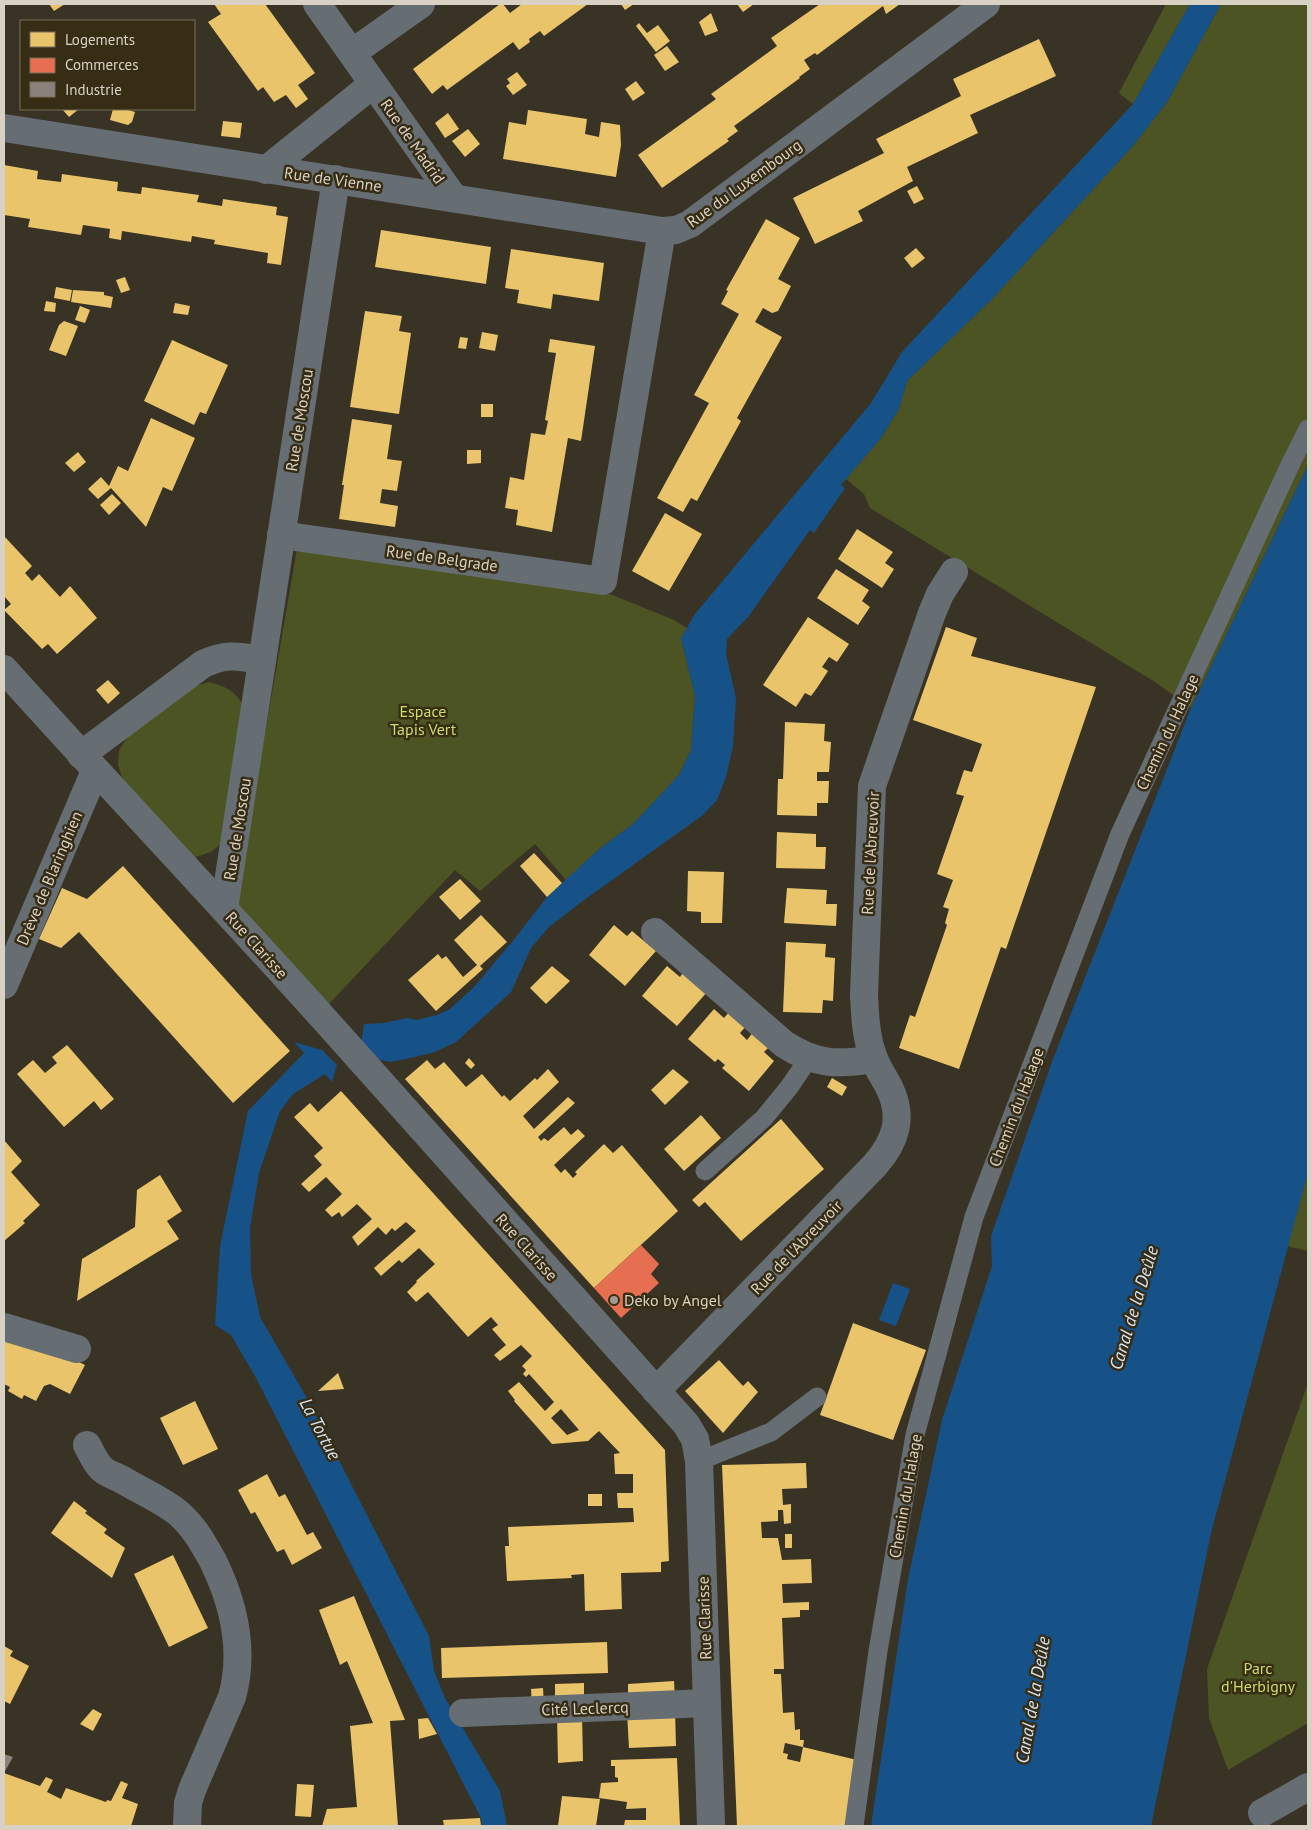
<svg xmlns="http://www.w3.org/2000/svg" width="1312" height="1830" viewBox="0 0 1312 1830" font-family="'PT Sans',sans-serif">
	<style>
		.green { fill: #4d5423 }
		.water { fill: #165288 }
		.homes { fill: #e9c46a; fill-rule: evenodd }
		.shops { fill: #e76f51 }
		.industry { fill: #8a817c }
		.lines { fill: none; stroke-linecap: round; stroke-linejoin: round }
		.lane { stroke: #666e73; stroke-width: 19 }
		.street { stroke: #666e73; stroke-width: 28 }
		.poi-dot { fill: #a19a8d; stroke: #372c14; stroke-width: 2 }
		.labels { text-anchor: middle; stroke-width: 5; stroke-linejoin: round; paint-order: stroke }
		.street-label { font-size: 16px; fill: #d9d2c4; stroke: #372c14 }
		.park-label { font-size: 16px; fill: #cade65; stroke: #372c14 }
		.poi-label { font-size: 16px; fill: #d9d2c4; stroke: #372c14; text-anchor: start }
		.water-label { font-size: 18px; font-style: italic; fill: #d3e3f5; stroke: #372c14 }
	</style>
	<rect width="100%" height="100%" fill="#393326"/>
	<g class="green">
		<path d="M1166 4H1190L1133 104 1119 93Z"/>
		<path d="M1221 4H1308V465L1191 708 1155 682 870 508 864 494 846 479 881 438 899 409 907 381 994 297 1132 147 1167 102Z"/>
		<path d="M297 549 605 592 674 620 687 628 681 638 695 696 691 750 679 775 633 824 599 849 566 880 535 844 480 891 455 870 328 1005 235 907Z"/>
		<path d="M209 682C229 688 234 690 245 708L224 841 211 852 196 857 185 851 123 780 118 765 119 751 127 737 189 688Z"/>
		<path d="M1308 1172V1251L1287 1246Z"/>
		<path d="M1308 1383V1723L1228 1770 1209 1718 1207 1669Z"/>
	</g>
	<g class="water">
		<path d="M1190 4H1221L1167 102 1132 147 994 297 907 381 899 409 881 438 841 485 845 488 814 533 810 530 748 617 727 639 726 654 736 698 733 746 726 777 717 800 703 815 584 900 549 927 531 948 511 992 456 1042 435 1052 410 1058 390 1062 371 1058 361 1044 364 1024 384 1023 407 1018 417 1020 437 1015 450 1009 474 987 512 942 547 897 599 849 633 824 679 775 691 750 695 696 681 638 695 614 871 403 902 352 1133 104Z"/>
		<path d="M1308 465V1172L1211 1533 1151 1826H871L908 1579 942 1420 992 1266 991 1236 1053 1059 1191 708Z"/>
		<path d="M294 1042 322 1050 337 1065 332 1082 325 1074 293 1094 280 1111 259 1173 250 1228 251 1274 260 1317 308 1400 429 1636 434 1671 445 1698 500 1791 507 1826H482L481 1818 256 1378 231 1335 215 1325 220 1246 248 1111 304 1053Z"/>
		<path d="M893 1283 910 1289 896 1326 879 1320Z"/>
	</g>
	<g class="homes">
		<path d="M49 4H65L54 11Z"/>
		<path d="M214 4H265L315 73 298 85 308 99 296 108 286 95 274 102 263 87 258 91 208 22 221 14Z"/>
		<path d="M500 4H503L510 13 522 4H588L544 36 540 31 529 39 530 42 519 50 513 42 447 90 443 85 432 94 413 69Z"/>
		<path d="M621 4H634L625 10Z"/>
		<path d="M737 4H754L743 12Z"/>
		<path d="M820 4H900L886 14 883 6 817 55 815 53 804 60 810 69 799 77 800 78 734 126 738 131 727 139 729 141 662 188 638 155 716 99 711 94 777 46 771 38Z"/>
		<path d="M711 13 718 31 705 36 699 22Z"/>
		<path d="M639 23 647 33 658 25 670 41 656 52 636 26Z"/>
		<path d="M1039 39 1056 76 970 115 978 133 907 167 913 181 858 211 863 221 815 244 793 198 884 153 876 139 961 96 953 79Z"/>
		<path d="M667 46 679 62 665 71 654 55Z"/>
		<path d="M517 72 527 85 513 95 506 86 510 83 507 79Z"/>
		<path d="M636 81 645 93 633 101 625 89Z"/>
		<path d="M62 109H79L69 117Z"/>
		<path d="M113 109H125L135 112 132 122 128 125 110 120Z"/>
		<path d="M528 110 587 119 585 134 599 137 601 122 620 125 621 145 616 177 503 159 509 122 526 125Z"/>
		<path d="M448 113 459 129 445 138 435 123Z"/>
		<path d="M223 121 242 123 240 138 221 136Z"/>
		<path d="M468 129 480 144 465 157 452 141Z"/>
		<path d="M4 165 38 171 37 179 61 182 62 174 118 182 117 191 141 194 142 187 199 195 197 202 222 206 223 199 277 207 276 215 288 217 281 265 267 263 268 253 214 244 215 240 203 238 192 236 191 242 122 231 121 240 109 238 110 229 83 225 81 235 28 227 30 219 4 215Z"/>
		<path d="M917 186 924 199 914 204 907 191Z"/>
		<path d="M766 219 800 238 778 279 791 286 778 311 772 313 763 308 755 322 782 337 737 418 741 421 697 501 691 498 683 512 657 498 709 403 694 395 739 314 721 304 728 291 726 290Z"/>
		<path d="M381 230 491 247 486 284 375 267Z"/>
		<path d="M916 248 925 258 912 268 904 258Z"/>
		<path d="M511 249 604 263 599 301 553 294 551 309 517 303 519 290 505 288Z"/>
		<path d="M125 277 130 290 121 293 116 280Z"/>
		<path d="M56 287 72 290 70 301 54 298Z"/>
		<path d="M73 290 104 292V295L113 297 111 308 71 302Z"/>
		<path d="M46 301 56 303 55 312 44 311Z"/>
		<path d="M175 303 190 306 188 315 173 313Z"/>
		<path d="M80 306 90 310 85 323 75 320Z"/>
		<path d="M365 311 402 316 399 331 411 333 399 414 350 407Z"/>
		<path d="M64 321 78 326 66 356 49 350 59 325Z"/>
		<path d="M482 332 498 335 495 351 479 348Z"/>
		<path d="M460 337 468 338 466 349 458 348Z"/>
		<path d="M550 339 595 346 581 441 568 438 552 532 516 525 518 510 505 508 510 477 524 480 531 433 545 435 548 421 545 420 556 353 548 352Z"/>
		<path d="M172 340 228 365 206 414 200 412 194 425 144 401Z"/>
		<rect x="481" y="404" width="12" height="13"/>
		<path d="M151 418 195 438 172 491 163 487 146 527 111 488 98 499 88 489 101 477 109 486 118 466 128 471Z"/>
		<path d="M352 419 392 425 387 459 402 461 397 491 382 489 380 503 398 506 395 527 339 519 344 485H342Z"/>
		<path d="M467 450H481V463L467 464Z"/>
		<path d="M78 452 86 462 74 472 65 463Z"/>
		<path d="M112 494 121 503 109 515 100 505Z"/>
		<path d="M665 513 702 534 669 591 632 571Z"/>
		<path d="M857 529 893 552 885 563 894 569 882 588 838 559Z"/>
		<path d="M4 536 32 566 25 573 32 581 39 574 60 597 70 586 97 618 57 654 48 644 42 649 4 610 11 604 4 596Z"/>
		<path d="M836 569 869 590 862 601 870 607 858 625 817 598Z"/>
		<path d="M808 617 849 644 837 662 829 657 822 667 828 671 817 688 811 696 805 693 796 707 763 685Z"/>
		<path d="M946 627 977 638 971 656 1096 687 1006 949 1001 947 959 1069 899 1048 910 1015 915 1017 947 925 945 923 949 909 943 907 953 880 937 874 964 796 956 794 964 770 972 772 982 744 913 720Z"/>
		<path d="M108 680 120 693 108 704 96 690Z"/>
		<path d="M785 722 825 724 824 741 831 742 829 772H817V781H829L828 803H817V816L777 815 778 779H783Z"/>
		<path d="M777 832 816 834V847H826L825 869 776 868Z"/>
		<path d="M534 853 562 883 547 897 520 866Z"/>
		<path d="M123 866 290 1051 233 1103 79 932 61 948 39 939 62 888 87 899Z"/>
		<path d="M688 871 724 872 722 923H701V912L687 911Z"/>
		<path d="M460 879 481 901 460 920 439 897Z"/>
		<path d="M787 888 827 890 826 904H837L836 926 784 923Z"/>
		<path d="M481 915 507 942 480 966 483 969 436 1011 408 980 438 954 442 959 446 956 463 977 477 965 454 940Z"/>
		<path d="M614 925 627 936 632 931 656 951 625 986 589 955Z"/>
		<path d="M786 942 826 944 825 957 835 958 833 1001 823 1000 822 1013 783 1012Z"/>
		<path d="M552 966 570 981 546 1004 530 988Z"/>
		<path d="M667 966 680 977 684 971 708 991 677 1026 642 996Z"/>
		<path d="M714 1009 724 1018 730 1011 747 1025 740 1033 747 1040 754 1031 771 1045 764 1052 774 1061 749 1091 722 1068 725 1065 718 1059 715 1062 688 1039Z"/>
		<path d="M67 1045 114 1099 101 1110 94 1101 64 1127 17 1074 33 1060 45 1073 57 1063 52 1057Z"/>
		<path d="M469 1058 475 1065 471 1069 465 1063Z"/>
		<path d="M427 1060 435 1069 444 1062 466 1087 482 1074 502 1097 504 1095 510 1101 535 1078 537 1080 548 1069 559 1082 523 1116 534 1129 568 1097 575 1103 538 1137 541 1141 544 1138 548 1141 564 1127 571 1135 578 1129 585 1136 554 1165 561 1173 565 1169 573 1178 577 1174 575 1172 604 1144 613 1153 622 1145 678 1211 594 1288 405 1079Z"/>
		<path d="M673 1069 689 1082 665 1105 651 1090Z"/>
		<path d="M832 1078 847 1087 842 1096 827 1087Z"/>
		<path d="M341 1091 665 1450 669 1561 661 1562V1572L621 1573 622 1609 585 1611 584 1574 571 1575 572 1578 507 1581 505 1546H509L508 1527 634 1522 633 1508H618L617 1493H633V1474H615L614 1454 620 1453 599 1431 588 1441 552 1444 514 1401 515 1400 508 1391 519 1382 545 1411 554 1402 529 1374 526 1377 523 1374 526 1370 522 1366 532 1356 521 1345 500 1361 494 1355 506 1345 492 1329 498 1325 491 1317 468 1337 428 1292 416 1302 407 1292 417 1282 416 1281 435 1264 419 1248 402 1263 399 1260 381 1276 374 1268 416 1231 406 1222 395 1231 392 1228 386 1235 378 1227 358 1246 352 1237 372 1219 357 1204 342 1217 339 1212 332 1217 325 1210 342 1194 326 1177 309 1192 301 1184 322 1165 314 1156 323 1148 294 1117 310 1103 318 1112ZM561 1409 579 1430 567 1435 551 1418Z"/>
		<path d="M701 1115 721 1138 684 1171 664 1149Z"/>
		<path d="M781 1119 824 1169 741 1241 705 1202 699 1207 692 1200Z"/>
		<path d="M4 1140 22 1161 11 1172 40 1205 23 1221 25 1223 4 1241Z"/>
		<path d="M160 1175 182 1211 167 1221 179 1239 77 1301 82 1259 135 1227 137 1190Z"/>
		<path d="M853 1323 926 1350 893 1440 820 1415Z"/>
		<path d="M4 1336 34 1340 85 1365 70 1394 50 1384 44 1386 36 1401 24 1395 22 1399 8 1391 10 1387 4 1384Z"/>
		<path d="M719 1360 743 1386 748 1381 758 1392 723 1433 685 1391Z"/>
		<path d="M338 1373 344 1389 318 1391Z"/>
		<path d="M195 1401 218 1449 183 1465 160 1418Z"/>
		<path d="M806 1463 807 1488 782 1489 783 1505 791 1504V1523L784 1524 783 1510H778V1521L761 1522 762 1538H778L782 1560 811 1559 812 1583 782 1584 783 1603 809 1602V1610H800V1617L782 1618 784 1669H774V1674H781L783 1713 794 1712 795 1730 800 1729V1740H804L803 1747 785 1743 783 1753 788 1754 787 1759 800 1762 803 1747 857 1760 849 1826H737L722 1465Z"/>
		<path d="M267 1474 279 1497 285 1494 307 1535 313 1532 322 1548 292 1565 284 1549 277 1552 255 1512 251 1514 238 1490Z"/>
		<rect x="588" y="1494" width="14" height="12"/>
		<path d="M74 1501 87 1511 85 1513 107 1529 104 1533 125 1548 112 1578 51 1533Z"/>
		<rect x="785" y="1534" width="7" height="14"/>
		<path d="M173 1555 208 1628 169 1647 134 1574Z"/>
		<path d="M354 1596 405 1720 390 1721 398 1826H322L327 1809 357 1807 350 1726 373 1723 347 1661 340 1665 319 1610Z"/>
		<path d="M607 1642 608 1673 442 1678 441 1648Z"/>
		<path d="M4 1646 13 1651 10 1656 29 1666 10 1704 4 1701Z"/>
		<path d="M674 1681 675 1699 628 1702V1684Z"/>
		<path d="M584 1683V1704L555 1705V1684Z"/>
		<path d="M543 1688 544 1706 532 1707 531 1689Z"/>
		<path d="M93 1709 102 1714 93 1731 80 1724Z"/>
		<path d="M675 1710 676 1746 629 1748 627 1712Z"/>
		<path d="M557 1715H582L583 1761 558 1763Z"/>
		<path d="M428 1718 437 1734 419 1739 418 1719Z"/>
		<path d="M677 1758 680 1826H624L625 1820H646V1808L626 1809 627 1802 599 1798 601 1783 618 1782V1778L615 1777V1766H611V1760Z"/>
		<path d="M4 1773 40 1786 46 1777 53 1780 47 1792 61 1799 66 1788 106 1802 107 1800 111 1801 121 1781 128 1784 122 1798 138 1804 131 1826H4Z"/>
		<path d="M297 1784 314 1785 311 1817 295 1816Z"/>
		<path d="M562 1796 600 1799 596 1826H558Z"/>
		<path d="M480 1818 481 1826H444L443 1820Z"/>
	</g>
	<path class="shops" d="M641 1245 659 1264 651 1274 659 1283 621 1318 594 1288Z"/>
	<path class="industry" d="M4 1754 13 1757 4 1773Z"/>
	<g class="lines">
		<g class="lane">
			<path d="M705 1171 764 1118 790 1086 809 1058"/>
			<path d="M699 1461 771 1432 817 1397"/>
			<path d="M854 1826 878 1651 915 1435 974 1217 1120 834 1290 465 1308 429"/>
		</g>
		<g class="street">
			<path d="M317 4 454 198"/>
			<path d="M352 53 421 4"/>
			<path d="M4 128 662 231"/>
			<path d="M266 170 373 84"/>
			<path d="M281 535 603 581 662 231 676 230 690 224 986 4"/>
			<path d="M4 669C110 787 219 902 325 1020 446 1154 565 1290 686 1424L695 1439 699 1461 711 1826"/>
			<path d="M81 755 203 664C226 653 238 656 262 660"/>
			<path d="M224 909 336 179"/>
			<path d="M655 932 784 1044C816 1065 838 1065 874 1059"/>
			<path d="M4 985 95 771"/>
			<path d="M4 1327 77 1349"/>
			<path d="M656 1391 875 1165C896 1141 904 1117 889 1087 884 1077 877 1068 873 1056 866 1037 865 1016 864 995L872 786 932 613 940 594 954 572"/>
			<path d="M87 1445C91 1452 95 1462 101 1468 105 1473 115 1476 121 1479 139 1490 160 1499 177 1512 193 1525 203 1543 213 1561 234 1604 245 1650 232 1697L192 1790 188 1803 187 1826"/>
			<path d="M463 1713 707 1703"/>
			<path d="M1262 1813 1308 1787"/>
		</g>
	</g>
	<circle class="poi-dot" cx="614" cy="1300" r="5"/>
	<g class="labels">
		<g class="street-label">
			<text transform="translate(413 141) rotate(55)" y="6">Rue de Madrid</text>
			<text transform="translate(333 179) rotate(8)" y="6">Rue de Vienne</text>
			<text transform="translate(744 183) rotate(-36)" y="6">Rue du Luxembourg</text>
			<text transform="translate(299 420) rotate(-81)" y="6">Rue de Moscou</text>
			<text transform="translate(442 558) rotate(8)" y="6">Rue de Belgrade</text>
			<text transform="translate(1167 732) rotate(-65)" y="6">Chemin du Halage</text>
			<text transform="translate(237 829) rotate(-81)" y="6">Rue de Moscou</text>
			<text transform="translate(870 853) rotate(-87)" y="6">Rue de l'Abreuvoir</text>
			<text transform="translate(49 878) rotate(-67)" y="6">Drève de Blaringhien</text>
			<text transform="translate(257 945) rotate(48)" y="6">Rue Clarisse</text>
			<text transform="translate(1016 1107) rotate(-69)" y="6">Chemin du Halage</text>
			<text transform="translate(527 1247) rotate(48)" y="6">Rue Clarisse</text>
			<text transform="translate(796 1247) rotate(-46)" y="6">Rue de l'Abreuvoir</text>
			<text transform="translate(905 1496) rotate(-80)" y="6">Chemin du Halage</text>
			<text transform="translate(704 1618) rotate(-92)" y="6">Rue Clarisse</text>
			<text transform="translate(585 1708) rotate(-2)" y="6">Cité Leclercq</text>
		</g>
		<g class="park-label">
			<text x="423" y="717">Espace<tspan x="423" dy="18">Tapis Vert</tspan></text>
			<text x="1258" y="1674">Parc<tspan x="1258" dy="18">d'Herbigny</tspan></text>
		</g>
		<g class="poi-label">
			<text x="624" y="1306">Deko by Angel</text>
		</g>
		<g class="water-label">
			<text transform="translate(1134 1308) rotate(-73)" y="6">Canal de la Deûle</text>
			<text transform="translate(320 1429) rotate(62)" y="6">La Tortue</text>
			<text transform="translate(1033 1700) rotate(-80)" y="6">Canal de la Deûle</text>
		</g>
	</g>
	<rect width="1312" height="1830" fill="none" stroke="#d9d2c4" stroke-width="10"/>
	<rect x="20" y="20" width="175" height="90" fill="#372c14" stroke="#786e5a"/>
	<rect x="30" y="32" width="25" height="15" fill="#e9c46a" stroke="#786e5a"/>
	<text x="65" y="45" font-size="15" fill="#d9d2c4">Logements</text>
	<rect x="30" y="58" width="25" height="15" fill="#e76f51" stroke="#786e5a"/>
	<text x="65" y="70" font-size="15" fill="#d9d2c4">Commerces</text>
	<rect x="30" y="82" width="25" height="15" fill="#8a817c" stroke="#786e5a"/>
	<text x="65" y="95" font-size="15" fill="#d9d2c4">Industrie</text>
</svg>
